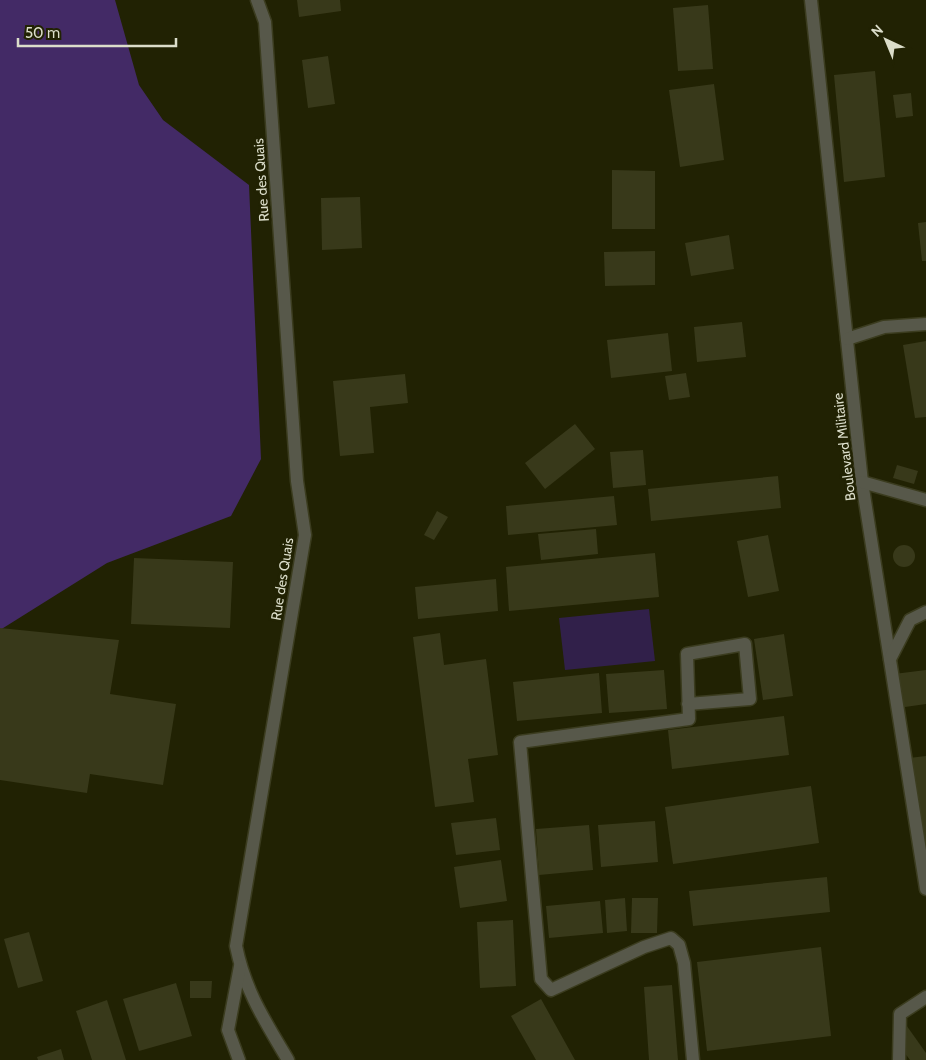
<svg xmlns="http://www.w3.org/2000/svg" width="926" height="1060" viewBox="0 0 926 1060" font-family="Cabin,sans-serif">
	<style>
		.green { fill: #31204a }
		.water { fill: #432a66 }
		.building { fill: #38391a }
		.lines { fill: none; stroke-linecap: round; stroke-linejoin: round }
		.street-casing { stroke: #3b3c1f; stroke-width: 15 }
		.street { stroke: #57584a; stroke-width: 12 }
		.labels { text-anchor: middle; stroke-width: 5; stroke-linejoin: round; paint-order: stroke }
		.street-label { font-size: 14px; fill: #dbddca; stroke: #212203 }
	</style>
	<rect width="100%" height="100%" fill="#212203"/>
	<path class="green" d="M649 609 655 661 565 670 559 618Z"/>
	<path class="water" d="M0 0H115L139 85 163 120 249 185 261 459 231 516 107 563 0 630Z"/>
	<g class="building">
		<path d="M297 0H340L341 11 299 17Z"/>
		<path d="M708 5 713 69 678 71 673 8Z"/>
		<path d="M328 56 335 104 308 108 302 60Z"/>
		<path d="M875 71 885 177 844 182 834 75Z"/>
		<path d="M714 84 724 160 680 167 669 90Z"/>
		<path d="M911 93 913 116 896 118 893 95Z"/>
		<path d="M612 170 655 171V229H612Z"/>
		<path d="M360 197 362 248 322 250 321 198Z"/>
		<path d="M926 222V261H922L918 223Z"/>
		<path d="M729 235 734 269 691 276 685 243Z"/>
		<path d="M655 251V285L605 286 604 252Z"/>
		<path d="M742 322 746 357 697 362 694 327Z"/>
		<path d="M668 333 672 371 611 378 607 340Z"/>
		<path d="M926 341V417L915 418 903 345Z"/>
		<path d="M686 373 690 397 669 400 665 376Z"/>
		<path d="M405 374 408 403 370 407 374 453 340 456 333 381Z"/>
		<path d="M575 424 595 449 545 489 525 463Z"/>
		<path d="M643 450 646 485 613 488 610 452Z"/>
		<path d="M897 465 918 471 914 484 893 478Z"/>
		<path d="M778 476 781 508 651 521 648 489Z"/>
		<path d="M614 496 617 525 508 535 506 506Z"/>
		<path d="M437 511 448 517 434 540 424 535Z"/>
		<path d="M596 529 598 554 541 560 538 534Z"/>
		<path d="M768 535 779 591 748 597 737 541Z"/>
		<circle cx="904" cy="556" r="11"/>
		<path d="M655 553 659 597 509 611 506 567Z"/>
		<path d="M134 558 233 562 230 628 131 624Z"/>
		<path d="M496 579 498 611 418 619 415 587Z"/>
		<path d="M0 628 119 640 110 694 176 704 163 785 90 774 87 793 0 780Z"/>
		<path d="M440 633 444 665 486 659 498 755 468 759 474 802 435 807 413 637Z"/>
		<path d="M784 634 793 696 763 700 754 639Z"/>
		<path d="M664 670 667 709 609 713 606 674Z"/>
		<path d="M926 670V704L898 708 894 674Z"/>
		<path d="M599 673 602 713 517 721 513 682Z"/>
		<path d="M784 716 789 755 672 769 668 730Z"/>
		<path d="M926 756V852L909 758Z"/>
		<path d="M811 786 819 843 673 864 665 807Z"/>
		<path d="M496 818 500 850 456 855 451 823Z"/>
		<path d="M655 821 658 862 601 867 598 825Z"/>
		<path d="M589 825 593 870 539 875 536 829Z"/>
		<path d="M501 860 507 901 460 908 454 867Z"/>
		<path d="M827 877 830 912 693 926 689 891Z"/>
		<path d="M625 898 627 931 607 933 605 900Z"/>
		<path d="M632 898H658L657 933H631Z"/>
		<path d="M600 901 603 933 549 938 546 906Z"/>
		<path d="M513 920 516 986 480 988 477 922Z"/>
		<path d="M29 932 43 981 18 988 4 939Z"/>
		<path d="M821 947 831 1036 707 1051 697 962Z"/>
		<path d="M190 981H212L211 998H190Z"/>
		<path d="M176 983 192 1036 139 1051 123 999Z"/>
		<path d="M672 985 678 1060H649L644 987Z"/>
		<path d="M541 999 575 1060H536L511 1016Z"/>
		<path d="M107 1000 126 1060H92L76 1011Z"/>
		<path d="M904 1022 926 1053V1060H910L899 1045Z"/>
		<path d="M61 1049 64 1060H38L37 1057Z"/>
	</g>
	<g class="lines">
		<defs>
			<g id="street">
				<path d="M257 0 265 22 297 481 305 535 236 946C245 991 265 1021 288 1060"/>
				<path d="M811 0 862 482 926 889"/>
				<path d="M847 339 884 327 926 324"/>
				<path d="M862 482 926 500"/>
				<path d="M890 659 910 620 926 612"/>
				<path d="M688 704 750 699 745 644 687 654 689 719 520 742 541 979 551 990 644 947 671 938 679 945 684 963 693 1060"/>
				<path d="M239 1060 228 1030 240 966"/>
				<path d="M899 1060 900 1014 926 997"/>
			</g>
		</defs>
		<use href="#street" class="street-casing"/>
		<use href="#street" class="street"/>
	</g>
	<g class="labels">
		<g class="street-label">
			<text transform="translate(261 180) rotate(-94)" y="5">Rue des Quais</text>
			<text transform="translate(844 447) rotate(-97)" y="5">Boulevard Militaire</text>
			<text transform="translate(282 579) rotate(-81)" y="5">Rue des Quais</text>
		</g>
	</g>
	<g transform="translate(886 40) rotate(316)" stroke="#212203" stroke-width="4" paint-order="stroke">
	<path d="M0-4L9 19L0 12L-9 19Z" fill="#dbddca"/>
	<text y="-8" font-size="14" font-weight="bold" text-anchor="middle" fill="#dbddca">N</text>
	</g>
	<path d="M18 38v8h158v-8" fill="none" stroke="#dbddca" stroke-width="2.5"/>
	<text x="25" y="38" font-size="15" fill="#dbddca" stroke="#212203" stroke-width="4" paint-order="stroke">50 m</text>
</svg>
